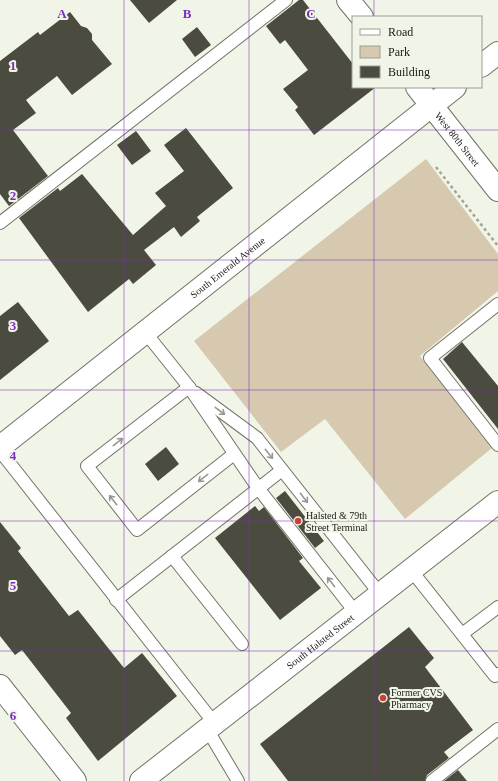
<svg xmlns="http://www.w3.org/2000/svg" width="498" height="781" viewBox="0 0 498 781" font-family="'Times New Roman',serif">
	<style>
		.green { fill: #d7c9af }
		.building { fill: #4c4b3f }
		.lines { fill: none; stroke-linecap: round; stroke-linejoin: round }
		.service-casing { stroke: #707467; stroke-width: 14 }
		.minor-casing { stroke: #707467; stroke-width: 24 }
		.secondary-casing { stroke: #707467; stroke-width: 24 }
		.path { stroke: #a1a499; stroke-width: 2.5; stroke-dasharray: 3 3; stroke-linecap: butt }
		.service { stroke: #fff; stroke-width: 12 }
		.minor { stroke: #fff; stroke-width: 22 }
		.secondary { stroke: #fff; stroke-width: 22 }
		.oneway { stroke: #989896 }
		.grid { fill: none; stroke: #7b2cbf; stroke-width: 1; stroke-opacity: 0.55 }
		.poi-dot { fill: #cc3f33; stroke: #f1f5e7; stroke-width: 1.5 }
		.labels { text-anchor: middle; stroke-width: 4; stroke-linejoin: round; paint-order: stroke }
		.street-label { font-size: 10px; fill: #191b16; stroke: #f1f5e7 }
		.poi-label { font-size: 10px; fill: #191b16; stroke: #f1f5e7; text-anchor: start }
		.grid-label { font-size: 13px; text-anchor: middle; font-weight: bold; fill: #7b2cbf; stroke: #f1f5e7; stroke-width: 4; stroke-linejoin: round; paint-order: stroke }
	</style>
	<rect width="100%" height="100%" fill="#f1f5e7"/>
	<path class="green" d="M426 159 498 254V291L420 356 492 448 405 519 325 419 281 452 194 341Z"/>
	<g class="building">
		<path d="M130 0H177L149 23Z"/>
		<path d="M299 0H303L353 64V87H376L314 135 295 110 298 107 283 89 308 70 285 40 280 44 266 26Z"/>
		<path d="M70 12 81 26 87 28 92 34V40L112 64 72 95 57 76 26 100 36 113 13 130 48 176 9 206 0 194V61L38 32 40 35Z"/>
		<path d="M197 27 211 45 195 57 182 39Z"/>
		<path d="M186 128 233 188 197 217 200 221 181 237 174 227 144 250 156 265 133 284 129 279 88 312 19 218 58 188 60 191 82 174 133 235 166 206 155 193 184 171 164 145Z"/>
		<path d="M136 131 151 151 132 165 117 145Z"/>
		<path d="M18 302 49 341 0 380V316Z"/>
		<path d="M462 342 498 386V429L443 359Z"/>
		<path d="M166 447 179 464 158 481 145 464Z"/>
		<path d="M285 491 324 541 315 548 276 498Z"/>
		<path d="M255 506 259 511 264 507 303 558 299 561 321 588 280 620 215 538Z"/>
		<path d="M0 522 21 548 18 551 69 616 78 610 124 668 142 653 177 696 98 761 66 718 71 713 22 650 15 655 0 636Z"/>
		<path d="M409 627 434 658 425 667 473 730 444 752 449 758 427 775 425 781H288L260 744Z"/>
		<path d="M458 770 467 781H444Z"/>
	</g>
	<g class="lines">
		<defs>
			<g id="service">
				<path d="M0 223 286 0"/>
				<path d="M498 304 430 358 498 445"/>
				<path d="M145 332 189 387 258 488 356 613"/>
				<path d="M189 387 87 466 137 530 234 454"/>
				<path d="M196 393 257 438 380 594"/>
				<path d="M0 451 215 724"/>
				<path d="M172 556 242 644"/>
				<path d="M411 570 495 676 498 674"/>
				<path d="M116 600 282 470"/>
				<path d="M462 634 498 607"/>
				<path d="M207 729 238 781"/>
				<path d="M432 781 498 729"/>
			</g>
			<g id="minor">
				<path d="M348 0 362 17"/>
				<path d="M481 66 498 53"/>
				<path id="s1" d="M417 87 498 190"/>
				<path id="s2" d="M0 447 455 87"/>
			</g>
			<g id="secondary">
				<path d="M0 686 75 781"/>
				<path id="s3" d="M141 781 498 502"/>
			</g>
		</defs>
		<use href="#service" class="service-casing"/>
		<use href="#minor" class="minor-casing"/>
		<use href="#secondary" class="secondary-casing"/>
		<path class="path" d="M436 167 498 246"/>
		<use href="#service" class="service"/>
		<use href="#minor" class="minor"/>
		<use href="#secondary" class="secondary"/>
	</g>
	<defs><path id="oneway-shaft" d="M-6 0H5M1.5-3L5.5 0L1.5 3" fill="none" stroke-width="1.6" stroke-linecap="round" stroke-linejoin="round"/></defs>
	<g class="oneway">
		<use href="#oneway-shaft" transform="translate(220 411) rotate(37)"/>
		<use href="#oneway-shaft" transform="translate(118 442) rotate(-38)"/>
		<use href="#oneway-shaft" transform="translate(269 454) rotate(52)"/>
		<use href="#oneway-shaft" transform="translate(203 478) rotate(142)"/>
		<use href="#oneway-shaft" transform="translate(304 498) rotate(52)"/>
		<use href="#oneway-shaft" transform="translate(113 500) rotate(-128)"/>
		<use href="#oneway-shaft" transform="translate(331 582) rotate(-128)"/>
	</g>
	<path class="grid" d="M124 0V781M249 0V781M374 0V17M374 87V781M0 130H498M0 260H498M0 390H498M0 521H498M0 651H498"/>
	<g class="poi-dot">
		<circle cx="298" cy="521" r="4"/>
		<circle cx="383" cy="698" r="4"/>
	</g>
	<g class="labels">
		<g class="street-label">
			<text dy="4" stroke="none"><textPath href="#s1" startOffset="66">West 80th Street</textPath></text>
			<text dy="4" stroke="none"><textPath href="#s2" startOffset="290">South Emerald Avenue</textPath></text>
			<text dy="4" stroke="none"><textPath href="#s3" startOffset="227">South Halsted Street</textPath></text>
		</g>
		<g class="poi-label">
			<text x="306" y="519">Halsted &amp; 79th<tspan x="306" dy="12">Street Terminal</tspan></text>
			<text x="391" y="696">Former CVS<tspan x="391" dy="12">Pharmacy</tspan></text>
		</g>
	</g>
	<g class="grid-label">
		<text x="62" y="18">A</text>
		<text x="187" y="18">B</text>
		<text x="311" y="18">C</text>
		<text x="13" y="70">1</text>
		<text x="13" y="200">2</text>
		<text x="13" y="330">3</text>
		<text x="13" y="460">4</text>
		<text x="13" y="590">5</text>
		<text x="13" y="720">6</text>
	</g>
	<rect x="352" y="16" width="130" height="72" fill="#f1f5e7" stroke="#9b9e93"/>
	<rect x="360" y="29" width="20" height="6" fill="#ffffff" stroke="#9b9e93"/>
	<text x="388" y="36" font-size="12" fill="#191b16">Road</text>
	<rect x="360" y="46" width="20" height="12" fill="#d7c9af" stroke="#9b9e93"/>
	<text x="388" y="56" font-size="12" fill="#191b16">Park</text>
	<rect x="360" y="66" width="20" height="12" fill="#4c4b3f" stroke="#9b9e93"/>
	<text x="388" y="76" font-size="12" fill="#191b16">Building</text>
</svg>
